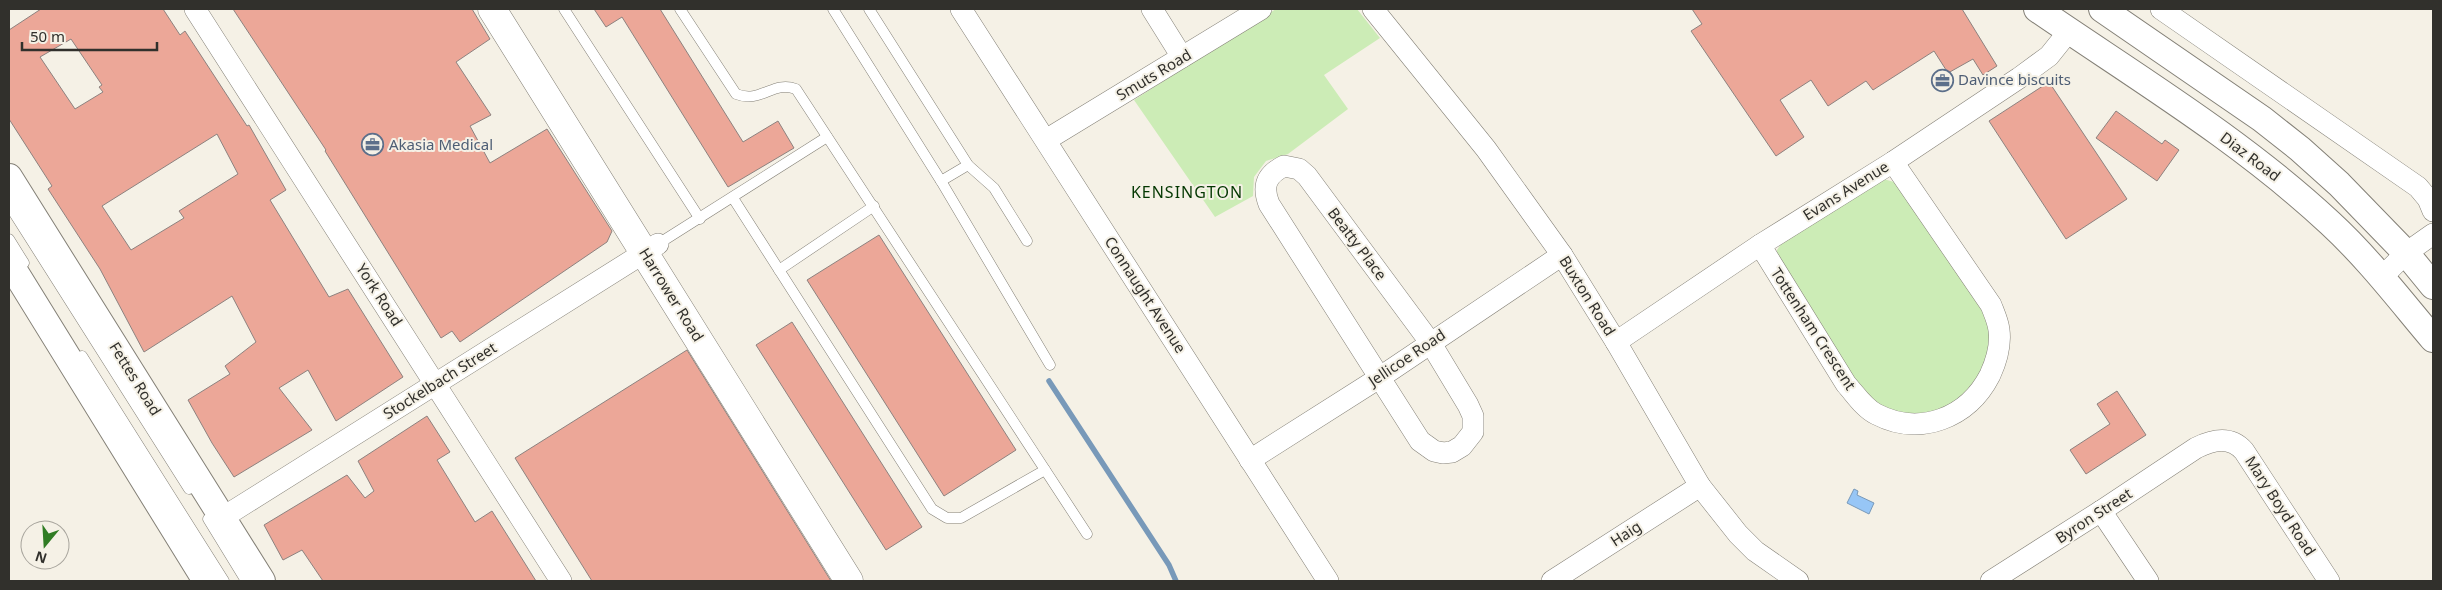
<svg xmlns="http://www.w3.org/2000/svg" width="2442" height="590" viewBox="0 0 2442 590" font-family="'Noto Sans',sans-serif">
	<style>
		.green { fill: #ccecb6 }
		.water { fill: #97c6f6; stroke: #7899b9 }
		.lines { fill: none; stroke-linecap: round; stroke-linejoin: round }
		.stream { stroke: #7899b9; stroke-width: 5.5 }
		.building { fill: #eca798; stroke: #8d827f; fill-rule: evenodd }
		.service-casing { stroke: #848077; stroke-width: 11 }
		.minor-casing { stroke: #848077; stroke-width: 22 }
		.tertiary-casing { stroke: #848077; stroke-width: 28 }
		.secondary-casing { stroke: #848077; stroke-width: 29 }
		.service { stroke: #fff; stroke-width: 10 }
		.minor { stroke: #fff; stroke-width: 21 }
		.tertiary { stroke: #fff; stroke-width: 26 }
		.secondary { stroke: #fff; stroke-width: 28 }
		.labels { text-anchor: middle; stroke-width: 4; stroke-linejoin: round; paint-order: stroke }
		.street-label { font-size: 15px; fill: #31302c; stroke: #f5f1e6 }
		.service-label { font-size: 15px; fill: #4e5e75; stroke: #f5f1e6; text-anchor: start }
		.neighbourhood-label { font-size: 16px; letter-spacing: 1px; fill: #033700; stroke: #f5f1e6 }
	</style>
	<rect width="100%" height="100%" fill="#f5f1e6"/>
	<g class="green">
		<path d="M1276 9H1357L1380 38 1324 75 1348 109 1288 154 1266 161 1254 177 1253 196 1215 217 1134 100Z"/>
		<path d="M1880 178 1894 182 1903 192 1989 317C1995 347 1985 372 1964 393 1941 418 1897 421 1870 400 1860 393 1853 376 1846 366 1823 330 1800 295 1777 260V250L1783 241Z"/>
	</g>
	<path class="water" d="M1854 489 1858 491 1857 495 1874 503 1869 514 1847 503Z"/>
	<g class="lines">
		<path class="stream" d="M1049 381 1169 565 1176 581"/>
	</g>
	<g class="building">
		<path d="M41 9H163L180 35 185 31 247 126 249 125 286 190 270 200 329 297 348 289 403 377 336 421 308 370 279 388 312 430 234 477 212 443 188 400 230 374 225 366 256 342 232 296 144 352 100 269 48 189 52 186 9 119V30ZM71 39 102 85 99 87 103 92 75 109 40 57ZM217 134 238 174 179 211 184 218 131 250 102 206Z"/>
		<path d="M233 9H472L490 39 456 62 491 115 470 126 490 163 547 129 612 231 607 242 460 342 452 331 441 338 325 151 326 150Z"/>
		<path d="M594 9H660L743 142 778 121 794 148 728 187 622 17 606 27Z"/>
		<path d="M1692 9H1962L1997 66 1983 75 1973 59 1948 73 1934 51 1873 90 1866 81 1828 106 1811 80 1780 100 1804 137 1776 156 1691 31 1702 24Z"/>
		<path d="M2049 82 2127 199 2066 239 1989 121Z"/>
		<path d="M2116 111 2162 144 2165 140 2179 150 2157 181 2096 138Z"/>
		<path d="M879 235 1016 450 944 496 807 280Z"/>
		<path d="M792 322 922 527 886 550 756 345Z"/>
		<path d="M687 350 831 581H592L515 458Z"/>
		<path d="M2117 391 2146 435 2086 474 2070 450 2110 424 2097 404Z"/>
		<path d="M427 416 450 452 437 460 475 522 492 511 536 581H323L302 550 283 560 264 525 347 475 365 498 374 491 358 461Z"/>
	</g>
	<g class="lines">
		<defs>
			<g id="service">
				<path d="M564 9 700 219"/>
				<path d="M680 9 736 94C761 104 773 80 796 89L1087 534"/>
				<path d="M833 9 941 181 1050 365"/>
				<path d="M869 9 968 165 994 188 1027 241"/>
				<path d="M941 181 968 165"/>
				<path d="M733 198 932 509 947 518H961L1045 470"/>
				<path d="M9 205 189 489"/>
				<path d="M9 239 24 263"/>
				<path d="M658 244 827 137"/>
				<path d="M779 270 874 206"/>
				<path d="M82 356 224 581"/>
				<path d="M208 519 246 581"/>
			</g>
			<g id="minor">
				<path d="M195 9 561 581"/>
				<path d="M961 9 1328 581"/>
				<path d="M1152 9 1182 57"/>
				<path d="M1373 9 1486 149 1562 255 1616 342 1700 486 1738 534 1755 551 1798 581"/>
				<path d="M2161 9 2418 187 2428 199 2433 211"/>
				<path d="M1046 140 1261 9"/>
				<path d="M1284 166 1299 169 1307 176 1430 342 1468 405 1473 416V432L1462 446 1452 452 1443 453 1434 451 1420 441 1269 204C1262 186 1266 175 1284 166Z"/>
				<path d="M1760 245 1846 384C1855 394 1864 408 1876 414 1920 437 1968 418 1990 375 1996 362 2001 345 1999 330 1998 321 1994 313 1991 305L1893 162"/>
				<path d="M2381 278 2406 253 2433 234"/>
				<path d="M1616 342 1760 245 1893 162 2019 78 2049 56 2069 31"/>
				<path d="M1250 460 1379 378 1562 255"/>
				<path d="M2101 511 2148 581"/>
				<path d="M222 518 658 244"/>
				<path d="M1552 581 1700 486"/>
				<path d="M1991 581 2101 511 2196 448C2212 440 2230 435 2244 451L2329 581"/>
			</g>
			<g id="tertiary">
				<path d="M2037 9C2136 77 2241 140 2330 223 2368 258 2400 300 2433 339"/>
				<path d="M2102 9 2262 119 2300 149 2339 184 2406 253 2433 286"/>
				<path d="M9 177 262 581"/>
				<path d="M9 262 206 581"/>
			</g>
			<path id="secondary" d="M492 9 849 581"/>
		</defs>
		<use href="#service" class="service-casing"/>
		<use href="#minor" class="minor-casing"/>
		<use href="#tertiary" class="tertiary-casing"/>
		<use href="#secondary" class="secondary-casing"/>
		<use href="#service" class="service"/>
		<use href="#minor" class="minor"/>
		<use href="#tertiary" class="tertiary"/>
		<use href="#secondary" class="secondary"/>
	</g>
	<defs>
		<symbol id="office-ring" viewBox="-11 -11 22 22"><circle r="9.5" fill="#f5f1e6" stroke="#5c6f8a" stroke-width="1.5"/><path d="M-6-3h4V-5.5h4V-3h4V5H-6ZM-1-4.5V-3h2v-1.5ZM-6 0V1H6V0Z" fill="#5c6f8a"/></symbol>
	</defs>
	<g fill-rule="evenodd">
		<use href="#office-ring" x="1930" y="68" width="25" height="25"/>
		<use href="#office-ring" x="360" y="132" width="25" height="25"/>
	</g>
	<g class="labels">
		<g class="street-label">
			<text transform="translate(1154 75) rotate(-31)" y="5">Smuts Road</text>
			<text transform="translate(2250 157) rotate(37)" y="5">Diaz Road</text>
			<text transform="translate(1846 191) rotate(-32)" y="5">Evans Avenue</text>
			<text transform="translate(1357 244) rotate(53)" y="5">Beatty Place</text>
			<text transform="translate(379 295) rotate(57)" y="5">York Road</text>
			<text transform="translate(671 295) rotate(58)" y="5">Harrower Road</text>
			<text transform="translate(1145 295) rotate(57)" y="5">Connaught Avenue</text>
			<text transform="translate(1587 296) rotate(58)" y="5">Buxton Road</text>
			<text transform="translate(1813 329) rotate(57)" y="5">Tottenham Crescent</text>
			<text transform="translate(1407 358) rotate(-34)" y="5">Jellicoe Road</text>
			<text transform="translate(135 379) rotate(58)" y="5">Fettes Road</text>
			<text transform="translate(440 381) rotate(-32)" y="5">Stockelbach Street</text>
			<text transform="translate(2280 506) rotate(57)" y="5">Mary Boyd Road</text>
			<text transform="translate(2094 516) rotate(-33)" y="5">Byron Street</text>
			<text transform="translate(1626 534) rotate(-33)" y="5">Haig</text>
		</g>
		<g class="service-label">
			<text x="1958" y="85">Davince biscuits</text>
			<text x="389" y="150">Akasia Medical</text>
		</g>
		<g class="neighbourhood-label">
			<text x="1187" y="198">KENSINGTON</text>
		</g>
	</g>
	<rect width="2442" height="590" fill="none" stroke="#31302c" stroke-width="20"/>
	<g transform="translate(45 545) rotate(198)"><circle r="24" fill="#f5f1e6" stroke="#a7a49c"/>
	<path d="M0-4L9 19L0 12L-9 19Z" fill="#307c24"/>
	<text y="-8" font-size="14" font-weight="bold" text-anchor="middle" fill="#31302c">N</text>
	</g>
	<path d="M22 42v8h135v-8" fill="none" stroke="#31302c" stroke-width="2.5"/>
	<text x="30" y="42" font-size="15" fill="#31302c" stroke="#f5f1e6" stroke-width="4" paint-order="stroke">50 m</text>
</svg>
